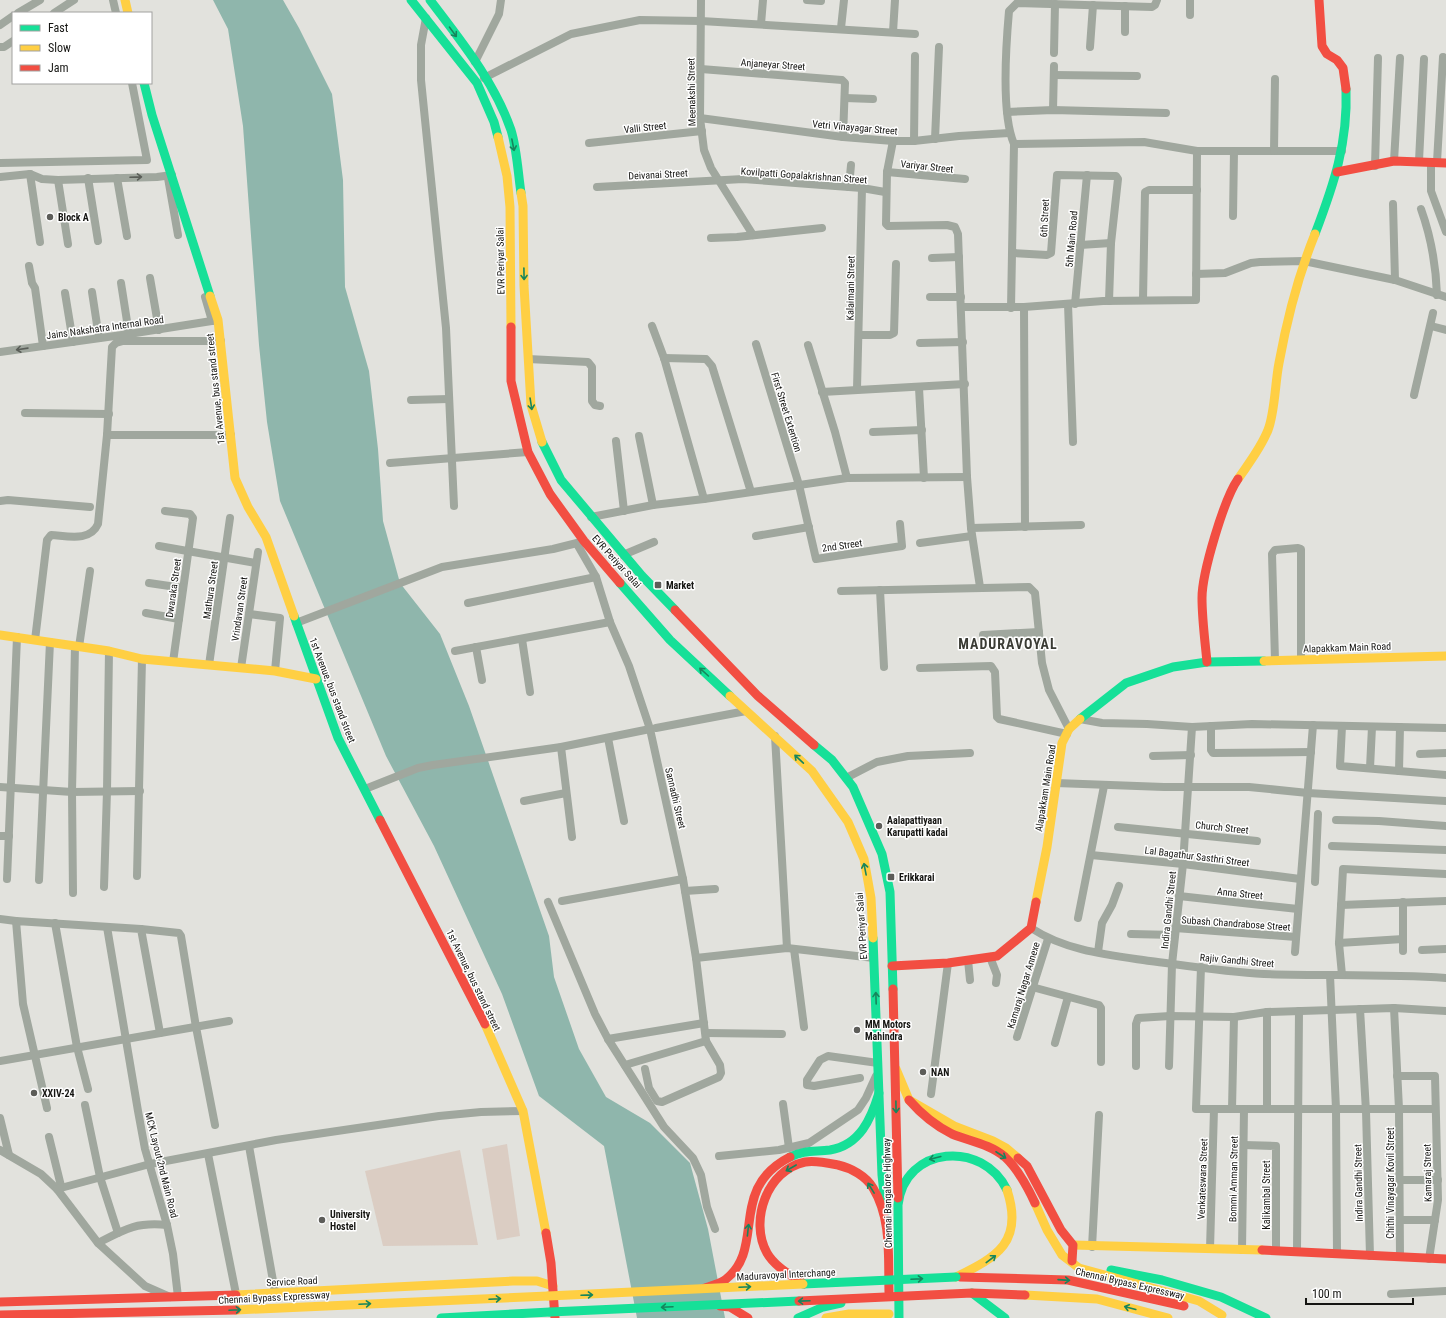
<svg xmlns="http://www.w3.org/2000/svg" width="1446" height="1318" viewBox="0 0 1446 1318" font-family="'Roboto Condensed',sans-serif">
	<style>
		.green { fill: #dbcdc3 }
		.water { fill: #8fb6ac }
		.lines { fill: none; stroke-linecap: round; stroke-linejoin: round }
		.street { stroke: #a0a79e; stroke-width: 8 }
		.fast { stroke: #16e098; stroke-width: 9 }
		.slow { stroke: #ffcf43; stroke-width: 9 }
		.jam { stroke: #f24e42; stroke-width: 9 }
		.fast-bridge { stroke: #16e098; stroke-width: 9 }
		.slow-bridge { stroke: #ffcf43; stroke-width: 9 }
		.jam-bridge { stroke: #f24e42; stroke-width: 9 }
		.oneway { stroke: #16855c }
		.oneway2 { stroke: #5a5e58 }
		.poi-dot { fill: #5d5d59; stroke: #fff; stroke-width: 1.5 }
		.labels { text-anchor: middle; stroke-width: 3; stroke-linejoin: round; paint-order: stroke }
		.street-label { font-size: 10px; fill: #151512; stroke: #fff }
		.poi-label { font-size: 10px; font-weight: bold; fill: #151512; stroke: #fff; text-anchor: start }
		.district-label { font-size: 14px; font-weight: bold; letter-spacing: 1px; fill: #3a3b34; stroke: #fff }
	</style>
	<rect width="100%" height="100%" fill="#e2e2dd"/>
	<g class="green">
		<path d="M507 1144 520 1236 497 1240 482 1149Z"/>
		<path d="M460 1150 478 1245 383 1246 365 1171Z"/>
	</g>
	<path class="water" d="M213 0H283L299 28 332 94 343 180 345 287 369 371 378 449 383 521 400 583 440 634 469 706 549 936 554 977 579 1049 606 1097 650 1123 690 1163 708 1229 725 1318H637L604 1146 539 1096 502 994 434 846 386 756 280 501 267 422 259 345 243 126 228 29Z"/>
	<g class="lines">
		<g class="street">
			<path d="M113 0 116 13"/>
			<path d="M701 0 700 118 704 150 711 168 753 235"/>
			<path d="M807 0 821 1"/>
			<path d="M1190 0V15"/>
			<path d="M18 13 40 0"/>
			<path d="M54 13 74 0"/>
			<path d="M426 18 421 45V80L446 328 454 506"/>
			<path d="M761 24 763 0"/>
			<path d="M0 25 13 16"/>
			<path d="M841 28 844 0"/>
			<path d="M893 32 895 0"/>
			<path d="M1125 32V6"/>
			<path d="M0 47H4L13 41"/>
			<path d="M1090 47 1093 5"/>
			<path d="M1054 53 1055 4"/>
			<path d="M475 62 499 14 501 0"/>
			<path d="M701 69 842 80 845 83 843 137"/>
			<path d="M1054 75 1137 76"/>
			<path d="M484 78 571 34 640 20 701 21 915 34"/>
			<path d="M845 98 873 99"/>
			<path d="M1053 110 1054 66"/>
			<path d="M1007 112 1053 110 1166 113"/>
			<path d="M700 118 843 137 893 141H914L959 136 1009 133"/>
			<path d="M935 139 939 47"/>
			<path d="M893 141 887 172 886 224 888 226 947 225 955 227 958 234 967 477 971 528 980 587"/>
			<path d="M914 141 915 56"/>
			<path d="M589 143 702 131"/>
			<path d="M1014 144 1144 142 1197 151H1342"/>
			<path d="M1274 151 1275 79"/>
			<path d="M1394 161 1400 58"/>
			<path d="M1419 161 1424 59"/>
			<path d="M1431 162V191L1446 232"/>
			<path d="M1437 162 1443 57"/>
			<path d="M0 163 147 160 132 83"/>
			<path d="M1375 166 1378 58"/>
			<path d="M887 172 965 179"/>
			<path d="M30 174 40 242"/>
			<path d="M0 177 30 174 42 179 58 180 157 177 172 175"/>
			<path d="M88 178 98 241"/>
			<path d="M117 178 127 236"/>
			<path d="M168 178 178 235"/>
			<path d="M58 180 68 244"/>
			<path d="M597 187 743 179 862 188 885 192"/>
			<path d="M849 187 851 165"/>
			<path d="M1393 204 1395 280"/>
			<path d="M1421 209C1431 237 1436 265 1437 295"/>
			<path d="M1233 216 1234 151"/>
			<path d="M711 238 737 237 822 228"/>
			<path d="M1080 245 1111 243"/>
			<path d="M1013 253 1047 255 1051 253 1057 175 1116 176 1118 179 1111 243 1109 301"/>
			<path d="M932 258 959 257"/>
			<path d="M29 266 32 283 35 288 43 346"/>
			<path d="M1196 274 1225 273 1251 263 1260 262 1304 261 1395 280 1446 297"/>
			<path d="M150 278 159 330"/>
			<path d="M121 283 129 334"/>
			<path d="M92 292 99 338"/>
			<path d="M65 293 73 342"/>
			<path d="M205 297 212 321"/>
			<path d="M930 297H961"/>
			<path d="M1143 300 1145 192 1149 190H1197"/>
			<path d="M1068 304 1073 442"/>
			<path d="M1075 304 1087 175"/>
			<path d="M961 307H1024L1103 301 1196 300 1197 151"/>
			<path d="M1024 307 1025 527"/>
			<path d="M1011 308 1014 144C1001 114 1006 45 1009 11L1017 3 1152 7 1155 5 1157 0"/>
			<path d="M652 326 664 358 704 499"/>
			<path d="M1431 326 1446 330"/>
			<path d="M859 335H890L894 333 896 264"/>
			<path d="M920 343 963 342"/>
			<path d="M756 344 799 485 816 559 902 546 900 524"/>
			<path d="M808 345 835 432 847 478"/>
			<path d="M0 352 129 334 218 320"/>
			<path d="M664 358 706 359 712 366 751 492"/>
			<path d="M528 359 588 362 592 367V401L595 405 600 406"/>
			<path d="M919 388 924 478"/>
			<path d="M857 389 862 188"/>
			<path d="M822 392 965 384"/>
			<path d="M1414 395 1433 313"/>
			<path d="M411 400 449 399"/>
			<path d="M25 413 109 414"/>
			<path d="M873 432 922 430"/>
			<path d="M107 435H231"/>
			<path d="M639 436 653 505"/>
			<path d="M616 441 624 511"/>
			<path d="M390 463 528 452"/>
			<path d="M0 501 8 500 90 507"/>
			<path d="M165 511 190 514 193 518 173 662"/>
			<path d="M591 517 653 505 704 499 847 478 967 477"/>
			<path d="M971 528 1081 525"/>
			<path d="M756 536 809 527"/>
			<path d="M920 543 972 536"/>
			<path d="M577 544 596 577 610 622 629 666 650 729 683 879 696 958 706 1041 720 1065 721 1073 719 1077 662 1102 657 1101 649 1088 645 1069"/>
			<path d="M159 546 256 563"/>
			<path d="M623 555 654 542"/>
			<path d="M149 583 183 588"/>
			<path d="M880 590 884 667"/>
			<path d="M841 591 1029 587 1035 593 1042 663 1049 690 1069 729"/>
			<path d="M468 603 596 577"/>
			<path d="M146 613 179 619"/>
			<path d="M249 614 280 618 275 671"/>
			<path d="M296 623 442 567 553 549 581 542"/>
			<path d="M983 635 1039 632"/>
			<path d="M522 639 530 692"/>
			<path d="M35 640 47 540 51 535C68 536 90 542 98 524L107 435 112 347 116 343 123 341H221"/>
			<path d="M79 647 90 571"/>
			<path d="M476 647 482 680"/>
			<path d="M455 651 610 622"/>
			<path d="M1275 660 1272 554 1275 550 1298 548 1301 549V660"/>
			<path d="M209 665 230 518"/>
			<path d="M241 668 258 552"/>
			<path d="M920 668 991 666 995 672 997 717 999 719 1067 734"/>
			<path d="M1080 719 1102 723 1147 724 1192 727 1252 724 1446 728"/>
			<path d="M1211 726V750L1213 753 1311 752"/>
			<path d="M1342 726 1340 766 1446 775"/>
			<path d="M656 728 746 711"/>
			<path d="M775 736 787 948"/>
			<path d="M608 738 624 821"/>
			<path d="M561 747 572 837"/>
			<path d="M1420 754 1446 753"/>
			<path d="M1153 756 1191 755"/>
			<path d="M1370 768 1372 727"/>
			<path d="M1399 771 1400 727"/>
			<path d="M846 778 877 762 908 756 970 753"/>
			<path d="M1056 783 1164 787H1249L1308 793 1446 801"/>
			<path d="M0 787 72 792 140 791"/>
			<path d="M365 789 418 768 433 765 561 747 650 729"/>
			<path d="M524 801 566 793"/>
			<path d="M1336 820 1379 821 1446 826"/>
			<path d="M1118 827 1257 841"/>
			<path d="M0 836H9"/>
			<path d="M1332 846 1446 850"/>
			<path d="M1091 855 1183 864 1300 879"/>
			<path d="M137 876 142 659"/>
			<path d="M7 879 17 637"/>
			<path d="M39 880 50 642"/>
			<path d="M1315 882 1318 814"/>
			<path d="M104 887 107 791 109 651"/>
			<path d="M685 891 715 889"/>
			<path d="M73 893 72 792 75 646"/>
			<path d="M1179 896 1298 909"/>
			<path d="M562 901 683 879"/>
			<path d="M548 902 595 1014 608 1039 664 1127 693 1158 701 1175 707 1207 715 1229"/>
			<path d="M1341 905 1446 901"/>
			<path d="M1078 918 1104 786"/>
			<path d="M0 919 16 921"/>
			<path d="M55 923 77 1047 88 1089"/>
			<path d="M107 927 138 1111 145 1149 167 1225 173 1254 178 1297"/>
			<path d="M1031 928C1066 951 1109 955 1150 961 1188 966 1226 972 1264 974 1325 976 1385 974 1446 978"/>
			<path d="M1175 928 1296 937"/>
			<path d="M141 929 179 933 181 936 196 1027 215 1125"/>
			<path d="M1131 934 1175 935"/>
			<path d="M1339 943 1403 939"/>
			<path d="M794 949 804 1027"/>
			<path d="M1422 950 1446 949"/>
			<path d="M1403 951V902"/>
			<path d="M1098 952 1102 923 1112 905 1119 886"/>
			<path d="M1295 952 1313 725"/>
			<path d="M990 957 997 975 996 983"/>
			<path d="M696 958 787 948 874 958"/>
			<path d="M968 960 970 980"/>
			<path d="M1201 967 1196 1109H1435"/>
			<path d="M1330 975 1336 1109 1337 1254"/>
			<path d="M1342 975 1339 943 1343 869 1446 874"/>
			<path d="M1032 987 1099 1005 1101 1008V1062"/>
			<path d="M1394 1008 1399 1109 1400 1257"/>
			<path d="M1360 1009 1366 1111 1370 1256"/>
			<path d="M1267 1012V1109"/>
			<path d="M706 1033 782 1034"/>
			<path d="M1017 1037 1048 939"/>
			<path d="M608 1039 704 1023"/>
			<path d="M1055 1043 1068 997"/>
			<path d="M0 1061 229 1021"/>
			<path d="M625 1065 706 1041"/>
			<path d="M1136 1066V1024L1138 1018 1170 1016 1234 1017 1267 1012 1394 1008 1446 1011"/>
			<path d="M1169 1066 1172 964 1183 864 1192 727"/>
			<path d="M1397 1076H1435L1438 1200 1429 1259"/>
			<path d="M860 1078 814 1086 807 1085V1080L820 1060 828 1056 878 1063"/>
			<path d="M931 1094 948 963"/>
			<path d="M783 1104 789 1148"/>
			<path d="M85 1105 100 1177 118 1233"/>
			<path d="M47 1108 23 1004 16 921 141 929 160 1033"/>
			<path d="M1232 1109 1234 1017"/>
			<path d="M0 1118 9 1155"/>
			<path d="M49 1137 61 1186"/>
			<path d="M1244 1145 1276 1146V1250"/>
			<path d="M249 1146 275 1292"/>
			<path d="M0 1150 41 1174 57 1189 98 1243 145 1286 170 1297"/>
			<path d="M208 1154 236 1294"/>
			<path d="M719 1156 779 1150 809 1143 858 1110 866 1098 876 1076"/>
			<path d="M1400 1180H1438"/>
			<path d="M57 1189 150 1164 276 1140 439 1116 481 1112 523 1111"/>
			<path d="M1400 1220H1435"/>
			<path d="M98 1243C125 1229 136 1222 167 1225"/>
			<path d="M1092 1247 1099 1115"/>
			<path d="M1210 1249 1214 1109"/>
			<path d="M1242 1250 1244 1109"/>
			<path d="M1297 1251 1299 1011"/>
			<path d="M1391 1294 1446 1291"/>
		</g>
		<g class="fast">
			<path d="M411 0 477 83 494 122 498 137"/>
			<path d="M430 0C461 41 494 81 511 130 517 149 518 173 521 193"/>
			<path d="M144 83 152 115 210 296"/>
			<path d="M1315 234C1334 184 1348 143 1346 89"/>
			<path d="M542 442 561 480 642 576 675 610"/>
			<path d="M620 583 670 640 730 696"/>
			<path d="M294 616 338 738 380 820"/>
			<path d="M1080 719 1126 683 1173 667 1207 662 1264 661"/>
			<path d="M814 745 832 760 853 787 882 854 890 892 893 989"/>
			<path d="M873 938 882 1175 886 1212"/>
			<path d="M790 1157C804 1150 815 1152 830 1150 860 1145 871 1119 879 1093"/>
			<path d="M1111 1270 1162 1280 1221 1297 1266 1318"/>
			<path d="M972 1293 1005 1318"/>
			<path d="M441 1318 550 1312"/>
			<path d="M798 1318 823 1307 841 1303"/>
			<path d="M899 1318 898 1205C905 1145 983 1140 1007 1190"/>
		</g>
		<g class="slow">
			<path d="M125 0 128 13"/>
			<path d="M498 137 507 176 510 207 511 327"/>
			<path d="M521 193 523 206 524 286 531 405 542 442"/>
			<path d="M210 296 218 320 235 478 248 507 266 537 294 616"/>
			<path d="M1238 479C1249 463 1261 448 1268 430 1275 412 1275 383 1279 363 1287 319 1298 276 1315 234"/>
			<path d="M0 635 109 651 142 659 275 671 316 679"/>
			<path d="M1264 661 1446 656"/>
			<path d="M730 696 812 771 848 822 864 859 871 898 873 938"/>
			<path d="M1036 902 1047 847 1062 743 1069 729 1080 719"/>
			<path d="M485 1024 523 1111 546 1233"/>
			<path d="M896 1069 909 1100 954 1126 993 1141 1006 1148 1018 1158"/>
			<path d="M1035 1203 1047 1230 1062 1255 1079 1268 1199 1301 1222 1315"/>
			<path d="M1073 1245 1262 1250"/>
			<path d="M956 1277C997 1257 1024 1242 1007 1190"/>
			<path d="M236 1295 513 1281H537L553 1286"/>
			<path d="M1025 1295 1097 1299 1168 1318"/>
			<path d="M236 1310 548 1296"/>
			<path d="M826 1318 849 1314H889"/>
		</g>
		<g class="jam">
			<path d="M1319 0 1322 46 1327 54 1337 60 1343 68 1346 89"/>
			<path d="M1337 172 1394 161 1446 163"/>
			<path d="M511 327V381L528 452 550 494 584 541 620 583"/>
			<path d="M675 610 758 696 814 745"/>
			<path d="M1207 662C1205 641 1202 619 1202 598 1202 573 1224 499 1238 479"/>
			<path d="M380 820 485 1024"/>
			<path d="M892 966 948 963 997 956 1031 928 1036 902"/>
			<path d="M893 989 898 1198"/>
			<path d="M909 1100C922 1115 934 1125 952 1134 969 1141 990 1144 1005 1157 1018 1169 1028 1188 1035 1203"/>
			<path d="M1018 1158 1027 1166 1061 1230 1073 1245 1072 1261"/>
			<path d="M546 1233 551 1263 555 1318"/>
			<path d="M1262 1250 1446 1259"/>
			<path d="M960 1277 1068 1280 1184 1306"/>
			<path d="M804 1284C791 1275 775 1267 767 1253 749 1221 767 1170 805 1162 815 1160 828 1163 838 1165 851 1168 866 1176 873 1188 892 1219 888 1257 889 1292"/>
			<path d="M705 1288C711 1286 719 1284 725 1280 767 1248 727 1189 790 1157"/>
			<path d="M0 1302 236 1295"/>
			<path d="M720 1306 730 1307 748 1318"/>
			<path d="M0 1315 236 1310"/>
		</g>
		<g class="fast-bridge">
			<path d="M803 1284 956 1277"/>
			<path d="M550 1312 799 1301"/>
		</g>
		<path class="slow-bridge" d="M548 1296 803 1284"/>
		<path class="jam-bridge" d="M799 1301 972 1293 1025 1295"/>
	</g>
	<defs><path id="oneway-shaft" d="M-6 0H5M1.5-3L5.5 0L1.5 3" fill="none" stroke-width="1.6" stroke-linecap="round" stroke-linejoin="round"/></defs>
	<g class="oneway">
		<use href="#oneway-shaft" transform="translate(453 32) rotate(54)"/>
		<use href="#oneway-shaft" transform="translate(513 145) rotate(79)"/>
		<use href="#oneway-shaft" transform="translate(524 274) rotate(89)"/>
		<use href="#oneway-shaft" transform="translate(531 404) rotate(81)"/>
		<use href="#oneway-shaft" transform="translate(704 672) rotate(-138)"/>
		<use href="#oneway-shaft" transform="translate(799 759) rotate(-137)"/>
		<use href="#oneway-shaft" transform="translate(865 869) rotate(-101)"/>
		<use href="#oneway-shaft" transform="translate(876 998) rotate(-92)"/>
		<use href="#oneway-shaft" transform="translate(896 1107) rotate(89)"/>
		<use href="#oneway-shaft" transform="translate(1001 1155) rotate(33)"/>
		<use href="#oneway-shaft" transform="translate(935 1158) rotate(166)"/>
		<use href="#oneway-shaft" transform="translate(791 1168) rotate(150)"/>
		<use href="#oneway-shaft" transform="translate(871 1188) rotate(-122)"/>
		<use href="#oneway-shaft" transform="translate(748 1230) rotate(-84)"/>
		<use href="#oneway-shaft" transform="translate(991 1259) rotate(-37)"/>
		<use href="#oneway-shaft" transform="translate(917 1279) rotate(-3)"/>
		<use href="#oneway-shaft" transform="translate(1064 1280) rotate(4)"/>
		<use href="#oneway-shaft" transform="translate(745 1287) rotate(-3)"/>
		<use href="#oneway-shaft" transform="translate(587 1295) rotate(-2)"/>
		<use href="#oneway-shaft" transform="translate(495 1299) rotate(-3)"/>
		<use href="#oneway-shaft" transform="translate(804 1301) rotate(178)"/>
		<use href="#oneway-shaft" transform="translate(365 1304) rotate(-3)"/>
		<use href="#oneway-shaft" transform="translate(667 1307) rotate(177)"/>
		<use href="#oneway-shaft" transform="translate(1130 1308) rotate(-165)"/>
		<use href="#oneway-shaft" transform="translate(235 1310) rotate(-3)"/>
	</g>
	<g class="oneway2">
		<use href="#oneway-shaft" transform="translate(136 177) rotate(-2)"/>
		<use href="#oneway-shaft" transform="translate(22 349) rotate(172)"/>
	</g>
	<g class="poi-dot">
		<circle cx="50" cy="217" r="4"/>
		<rect x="654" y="581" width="8" height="8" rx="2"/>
		<circle cx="879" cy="826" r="4"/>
		<rect x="887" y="873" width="8" height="8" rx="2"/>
		<circle cx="857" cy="1030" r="4"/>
		<circle cx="923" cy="1072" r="4"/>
		<circle cx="34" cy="1093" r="4"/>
		<circle cx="322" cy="1220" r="4"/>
	</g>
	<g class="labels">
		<g class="street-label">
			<text transform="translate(773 64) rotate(4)" y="4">Anjaneyar Street</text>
			<text transform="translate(691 92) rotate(-91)" y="4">Meenakshi Street</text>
			<text transform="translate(645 127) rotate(-6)" y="4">Valli Street</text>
			<text transform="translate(855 127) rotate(5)" y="4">Vetri Vinayagar Street</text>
			<text transform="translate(927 166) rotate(6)" y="4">Variyar Street</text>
			<text transform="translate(658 174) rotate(-3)" y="4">Deivanai Street</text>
			<text transform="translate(804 175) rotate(4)" y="4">Kovilpatti Gopalakrishnan Street</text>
			<text transform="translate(1044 218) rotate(-87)" y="4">6th Street</text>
			<text transform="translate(1071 239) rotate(-85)" y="4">5th Main Road</text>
			<text transform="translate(500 261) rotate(-91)" y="4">EVR Periyar Salai</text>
			<text transform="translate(850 288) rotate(-89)" y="4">Kalaimani Street</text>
			<text transform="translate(105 327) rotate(-8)" y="4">Jains Nakshatra Internal Road</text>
			<text transform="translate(215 389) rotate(-96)" y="4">1st Avenue, bus stand street</text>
			<text transform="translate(787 412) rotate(73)" y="4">First Street Extention</text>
			<text transform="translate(842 545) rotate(-8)" y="4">2nd Street</text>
			<text transform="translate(617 561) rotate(48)" y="4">EVR Periyar Salai</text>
			<text transform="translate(173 588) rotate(-82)" y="4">Dwaraka Street</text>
			<text transform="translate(210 590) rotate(-82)" y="4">Mathura Street</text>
			<text transform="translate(239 609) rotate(-82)" y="4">Vrindavan Street</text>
			<text transform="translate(1347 647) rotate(-2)" y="4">Alapakkam Main Road</text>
			<text transform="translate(333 690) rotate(69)" y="4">1st Avenue, bus stand street</text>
			<text transform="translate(1045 788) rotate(-81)" y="4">Alapakkam Main Road</text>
			<text transform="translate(676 798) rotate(77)" y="4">Sannadhi Street</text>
			<text transform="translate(1222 827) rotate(6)" y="4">Church Street</text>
			<text transform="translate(1197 856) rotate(7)" y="4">Lal Bagathur Sasthri Street</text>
			<text transform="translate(1240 893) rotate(6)" y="4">Anna Street</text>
			<text transform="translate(1168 910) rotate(-84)" y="4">Indira Gandhi Street</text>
			<text transform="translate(1236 923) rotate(4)" y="4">Subash Chandrabose Street</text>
			<text transform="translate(861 926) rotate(-94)" y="4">EVR Periyar Salai</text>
			<text transform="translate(1237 960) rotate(5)" y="4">Rajiv Gandhi Street</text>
			<text transform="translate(474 980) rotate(64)" y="4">1st Avenue, bus stand street</text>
			<text transform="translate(1023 985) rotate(-73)" y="4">Kamaraj Nagar Annexe</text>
			<text transform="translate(162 1165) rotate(76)" y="4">MCK Layout 2nd Main Road</text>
			<text transform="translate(1427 1173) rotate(-91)" y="4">Kamaraj Street</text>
			<text transform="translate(1202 1179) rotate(-88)" y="4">Venkateswara Street</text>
			<text transform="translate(1233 1179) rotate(-89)" y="4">Bommi Amman Street</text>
			<text transform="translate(1358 1183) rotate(-91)" y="4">Indira Gandhi Street</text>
			<text transform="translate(1390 1183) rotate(-90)" y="4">Chithi Vinayagar Kovil Street</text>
			<text transform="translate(887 1193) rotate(-91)" y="4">Chennai Bangalore Highway</text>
			<text transform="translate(1266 1195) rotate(-90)" y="4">Kalikambal Street</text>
			<text transform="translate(786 1274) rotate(-3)" y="4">Maduravoyal Interchange</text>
			<text transform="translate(292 1281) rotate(-3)" y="4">Service Road</text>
			<text transform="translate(1130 1283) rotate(13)" y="4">Chennai Bypass Expressway</text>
			<text transform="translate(274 1297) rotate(-3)" y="4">Chennai Bypass Expressway</text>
		</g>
		<g class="poi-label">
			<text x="58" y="221">Block A</text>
			<text x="666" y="589">Market</text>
			<text x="887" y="824">Aalapattiyaan<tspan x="887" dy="12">Karupatti kadai</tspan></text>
			<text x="899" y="881">Erikkarai</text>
			<text x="865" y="1028">MM Motors<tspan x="865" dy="12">Mahindra</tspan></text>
			<text x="931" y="1076">NAN</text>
			<text x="42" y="1097">XXIV-24</text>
			<text x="330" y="1218">University<tspan x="330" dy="12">Hostel</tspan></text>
		</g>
		<g class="district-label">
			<text x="1008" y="649">MADURAVOYAL</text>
		</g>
	</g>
	<rect x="12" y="12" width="140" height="72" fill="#ffffff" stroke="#a1a1a0"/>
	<rect x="20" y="25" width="20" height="6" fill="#16e098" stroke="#a1a1a0"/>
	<text x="48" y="32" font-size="12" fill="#151512">Fast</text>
	<rect x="20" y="45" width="20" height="6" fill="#ffcf43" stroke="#a1a1a0"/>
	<text x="48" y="52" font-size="12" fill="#151512">Slow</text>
	<rect x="20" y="65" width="20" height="6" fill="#f24e42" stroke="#a1a1a0"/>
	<text x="48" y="72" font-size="12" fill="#151512">Jam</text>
	<path d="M1306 1298v6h107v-6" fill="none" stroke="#151512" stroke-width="2"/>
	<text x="1312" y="1298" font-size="12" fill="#151512" stroke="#ffffff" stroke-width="3" paint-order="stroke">100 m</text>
</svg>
